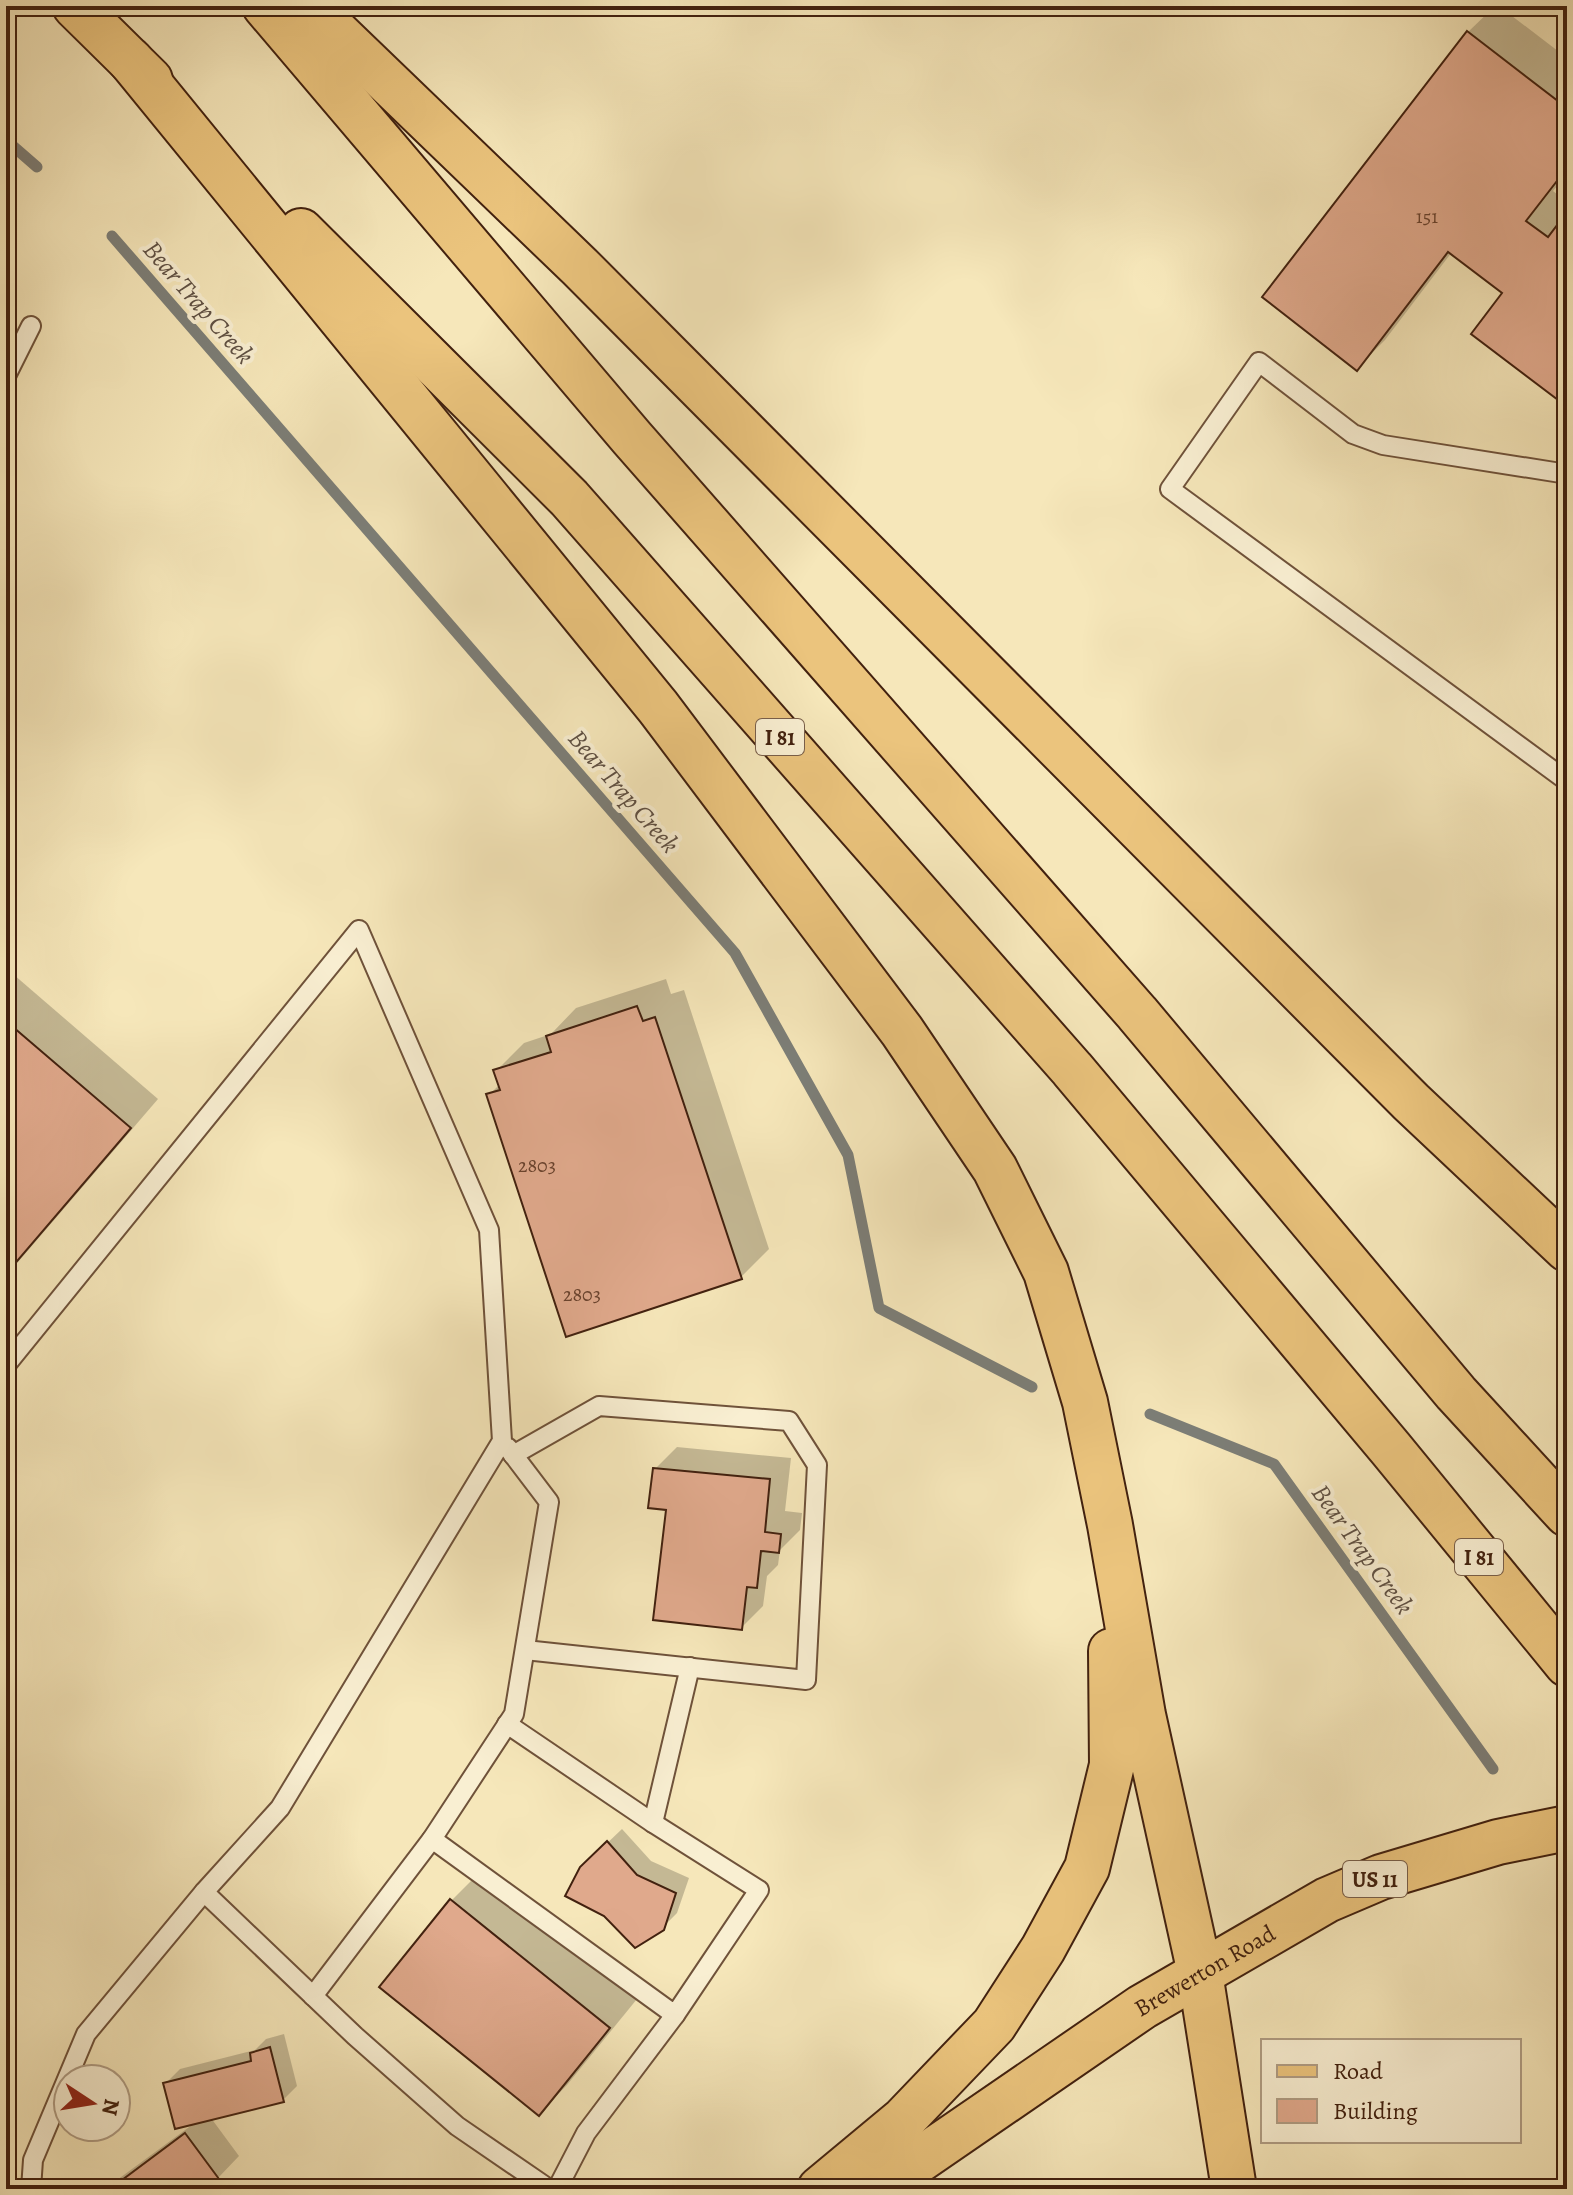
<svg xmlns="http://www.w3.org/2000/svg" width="1573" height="2195" viewBox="0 0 1573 2195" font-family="Alegreya,serif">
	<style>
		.shadow { fill: #0003 }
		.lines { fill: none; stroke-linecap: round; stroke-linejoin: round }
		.stream { stroke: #7c7e77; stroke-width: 11 }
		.building { fill: #e0a98c; stroke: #42210f; stroke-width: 2 }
		.lane-casing { stroke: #6f523a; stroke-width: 22 }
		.primary-casing { stroke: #42210f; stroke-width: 48 }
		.highway-casing { stroke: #42210f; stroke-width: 48 }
		.lane { stroke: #f9efd2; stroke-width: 18 }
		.primary { stroke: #ebc47d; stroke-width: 44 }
		.highway { stroke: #ebc47d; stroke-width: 44 }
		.labels { text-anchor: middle; stroke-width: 8; stroke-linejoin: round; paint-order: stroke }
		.number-label { font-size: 20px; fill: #6a432e }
		.shield { fill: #f9efd2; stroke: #795f4a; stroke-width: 2 }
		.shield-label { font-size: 22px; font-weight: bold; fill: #42210f }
		.street-label { font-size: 24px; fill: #42210f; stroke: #f9efd2 }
		.water-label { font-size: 26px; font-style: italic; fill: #5f5043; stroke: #f9efd2 }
	</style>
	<rect width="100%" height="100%" fill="#f6e7ba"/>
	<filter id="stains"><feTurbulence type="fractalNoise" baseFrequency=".0025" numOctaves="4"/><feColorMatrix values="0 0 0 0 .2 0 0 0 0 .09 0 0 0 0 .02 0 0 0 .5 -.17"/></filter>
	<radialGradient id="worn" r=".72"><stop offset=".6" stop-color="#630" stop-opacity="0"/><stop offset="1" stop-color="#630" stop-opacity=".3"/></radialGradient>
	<g class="shadow">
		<path d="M1495 6H1499L1567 58V174L1553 191 1567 202V402L1565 403 1505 293 1452 252 1385 340 1357 368 1468 32Z"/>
		<path d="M6 968 158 1099 6 1276Z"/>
		<path d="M666 979 671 994 684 990 769 1249 741 1277 489 1095 500 1084 496 1071 524 1043 551 1034 576 1008Z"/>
		<path d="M677 1447 791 1458 785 1511 802 1513 800 1530 780 1550 778 1565 767 1576 763 1606 741 1628 668 1509 655 1469Z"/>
		<path d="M622 1829 651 1861 689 1878 677 1913 662 1928 581 1868Z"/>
		<path d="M480 1872 637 1999 567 2085 539 2114 382 1986 452 1900Z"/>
		<path d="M284 2034 297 2086 283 2100 211 2118 239 2156 218 2178 203 2189H108L117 2180 196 2122 165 2084 180 2069 255 2050 266 2039Z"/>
	</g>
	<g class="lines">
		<g class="stream">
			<path d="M6 140 37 167"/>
			<path d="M112 236 735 953 848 1155 879 1308 1032 1387"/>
			<path d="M1150 1414 1274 1464 1493 1769"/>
		</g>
	</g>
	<g class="building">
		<path d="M1467 31 1567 108V168L1526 221 1548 237 1567 212 1566 406 1471 334 1502 293 1448 252 1357 371 1262 297Z"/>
		<path d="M637 1006 643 1021 655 1017 742 1279 566 1337 486 1094 500 1090 493 1070 551 1052 546 1036Z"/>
		<path d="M6 1021 131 1128 6 1274Z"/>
		<path d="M653 1468 770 1479 765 1532 781 1534 779 1553 761 1551 757 1588 747 1587 742 1630 653 1620 666 1510 648 1508Z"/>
		<path d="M607 1841 637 1875 676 1893 664 1930 635 1948 604 1916 565 1896 580 1867Z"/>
		<path d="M450 1899 610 2028 539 2116 379 1987Z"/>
		<path d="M270 2047 284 2102 175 2129 163 2083 251 2061 250 2053Z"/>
		<path d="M185 2133 219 2179 206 2189H110Z"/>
	</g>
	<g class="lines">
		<defs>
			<g id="lane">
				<path d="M6 376 31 326"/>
				<path d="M1567 474 1383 445 1353 434 1259 362 1170 489 1567 781"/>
				<path d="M6 1365 359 930 489 1230 502 1441 280 1808 204 1892 86 2034 33 2160 31 2189"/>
				<path d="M513 1455 599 1406 789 1421 817 1465 806 1680 525 1650"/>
				<path d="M653 1823 690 1667"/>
				<path d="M432 1839 675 2015 759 1890 653 1823 507 1724"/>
				<path d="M204 1892 355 2036 457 2126 549 2189"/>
				<path d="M313 1996 432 1839 514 1714 549 1502 508 1448"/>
				<path d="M557 2189 586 2133 675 2015"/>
			</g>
			<g id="primary">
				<path d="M1200 1973 1234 2189"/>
				<path id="s1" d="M877 2189 1142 2007 1327 1900 1381 1877 1498 1842 1567 1828"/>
			</g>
			<g id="highway">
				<path d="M75 6 150 80"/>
				<path d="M265 6 632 438 1137 1013 1456 1393 1567 1514"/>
				<path d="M309 6 580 267 1411 1102 1567 1249"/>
				<path d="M130 60 658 707 902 1031 995 1169 1046 1272 1085 1402 1110 1525 1143 1715 1200 1973"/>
				<path d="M301 231 569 498 1072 1069 1391 1449 1567 1664"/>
				<path d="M820 2189 903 2120 994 2025 1043 1949 1087 1868 1112 1765 1111 1651"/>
			</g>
		</defs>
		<use href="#lane" class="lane-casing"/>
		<use href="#primary" class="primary-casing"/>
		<use href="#highway" class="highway-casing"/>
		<use href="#lane" class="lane"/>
		<use href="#primary" class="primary"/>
		<use href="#highway" class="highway"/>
	</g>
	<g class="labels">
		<g class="number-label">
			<text x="1427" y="223">151</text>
			<text x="537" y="1172">2803</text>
			<text x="582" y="1301">2803</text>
		</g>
		<g class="shield">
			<rect x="756" y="719" width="48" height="36" rx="6"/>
			<rect x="1455" y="1539" width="48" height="36" rx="6"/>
			<rect x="1343" y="1861" width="64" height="36" rx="6"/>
		</g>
		<g class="shield-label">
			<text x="780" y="745">I 81</text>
			<text x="1479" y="1565">I 81</text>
			<text x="1375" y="1887">US 11</text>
		</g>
		<g class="street-label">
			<text dy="8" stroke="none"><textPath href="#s1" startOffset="394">Brewerton Road</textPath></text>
		</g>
		<g class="water-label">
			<text transform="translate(199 302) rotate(49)" y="9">Bear Trap Creek</text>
			<text transform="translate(624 791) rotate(49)" y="9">Bear Trap Creek</text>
			<text transform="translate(1363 1549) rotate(54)" y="9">Bear Trap Creek</text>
		</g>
	</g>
	<rect width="1573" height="2195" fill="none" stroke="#f6e7ba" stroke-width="32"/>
	<rect x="8" y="8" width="1557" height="2179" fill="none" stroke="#42210f" stroke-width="4"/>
	<rect x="16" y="16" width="1541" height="2163" fill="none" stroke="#42210f" stroke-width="2"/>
	<rect x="1261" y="2039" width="260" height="104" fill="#f9efd2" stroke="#b09d84" stroke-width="2"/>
	<rect x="1277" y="2065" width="40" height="12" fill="#ebc47d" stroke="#b09d84" stroke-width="2"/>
	<text x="1333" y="2079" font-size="24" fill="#42210f">Road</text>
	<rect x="1277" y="2099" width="40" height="24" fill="#e0a98c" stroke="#b09d84" stroke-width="2"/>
	<text x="1333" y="2119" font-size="24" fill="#42210f">Building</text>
	<g transform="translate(92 2103) rotate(102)"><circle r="38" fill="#f9efd2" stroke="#b09d84" stroke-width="2"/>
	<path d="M0-6L14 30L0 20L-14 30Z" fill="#8f2418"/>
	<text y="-12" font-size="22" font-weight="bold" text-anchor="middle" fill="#42210f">N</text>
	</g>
	<rect width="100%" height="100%" filter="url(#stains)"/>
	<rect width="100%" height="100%" fill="url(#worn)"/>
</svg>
